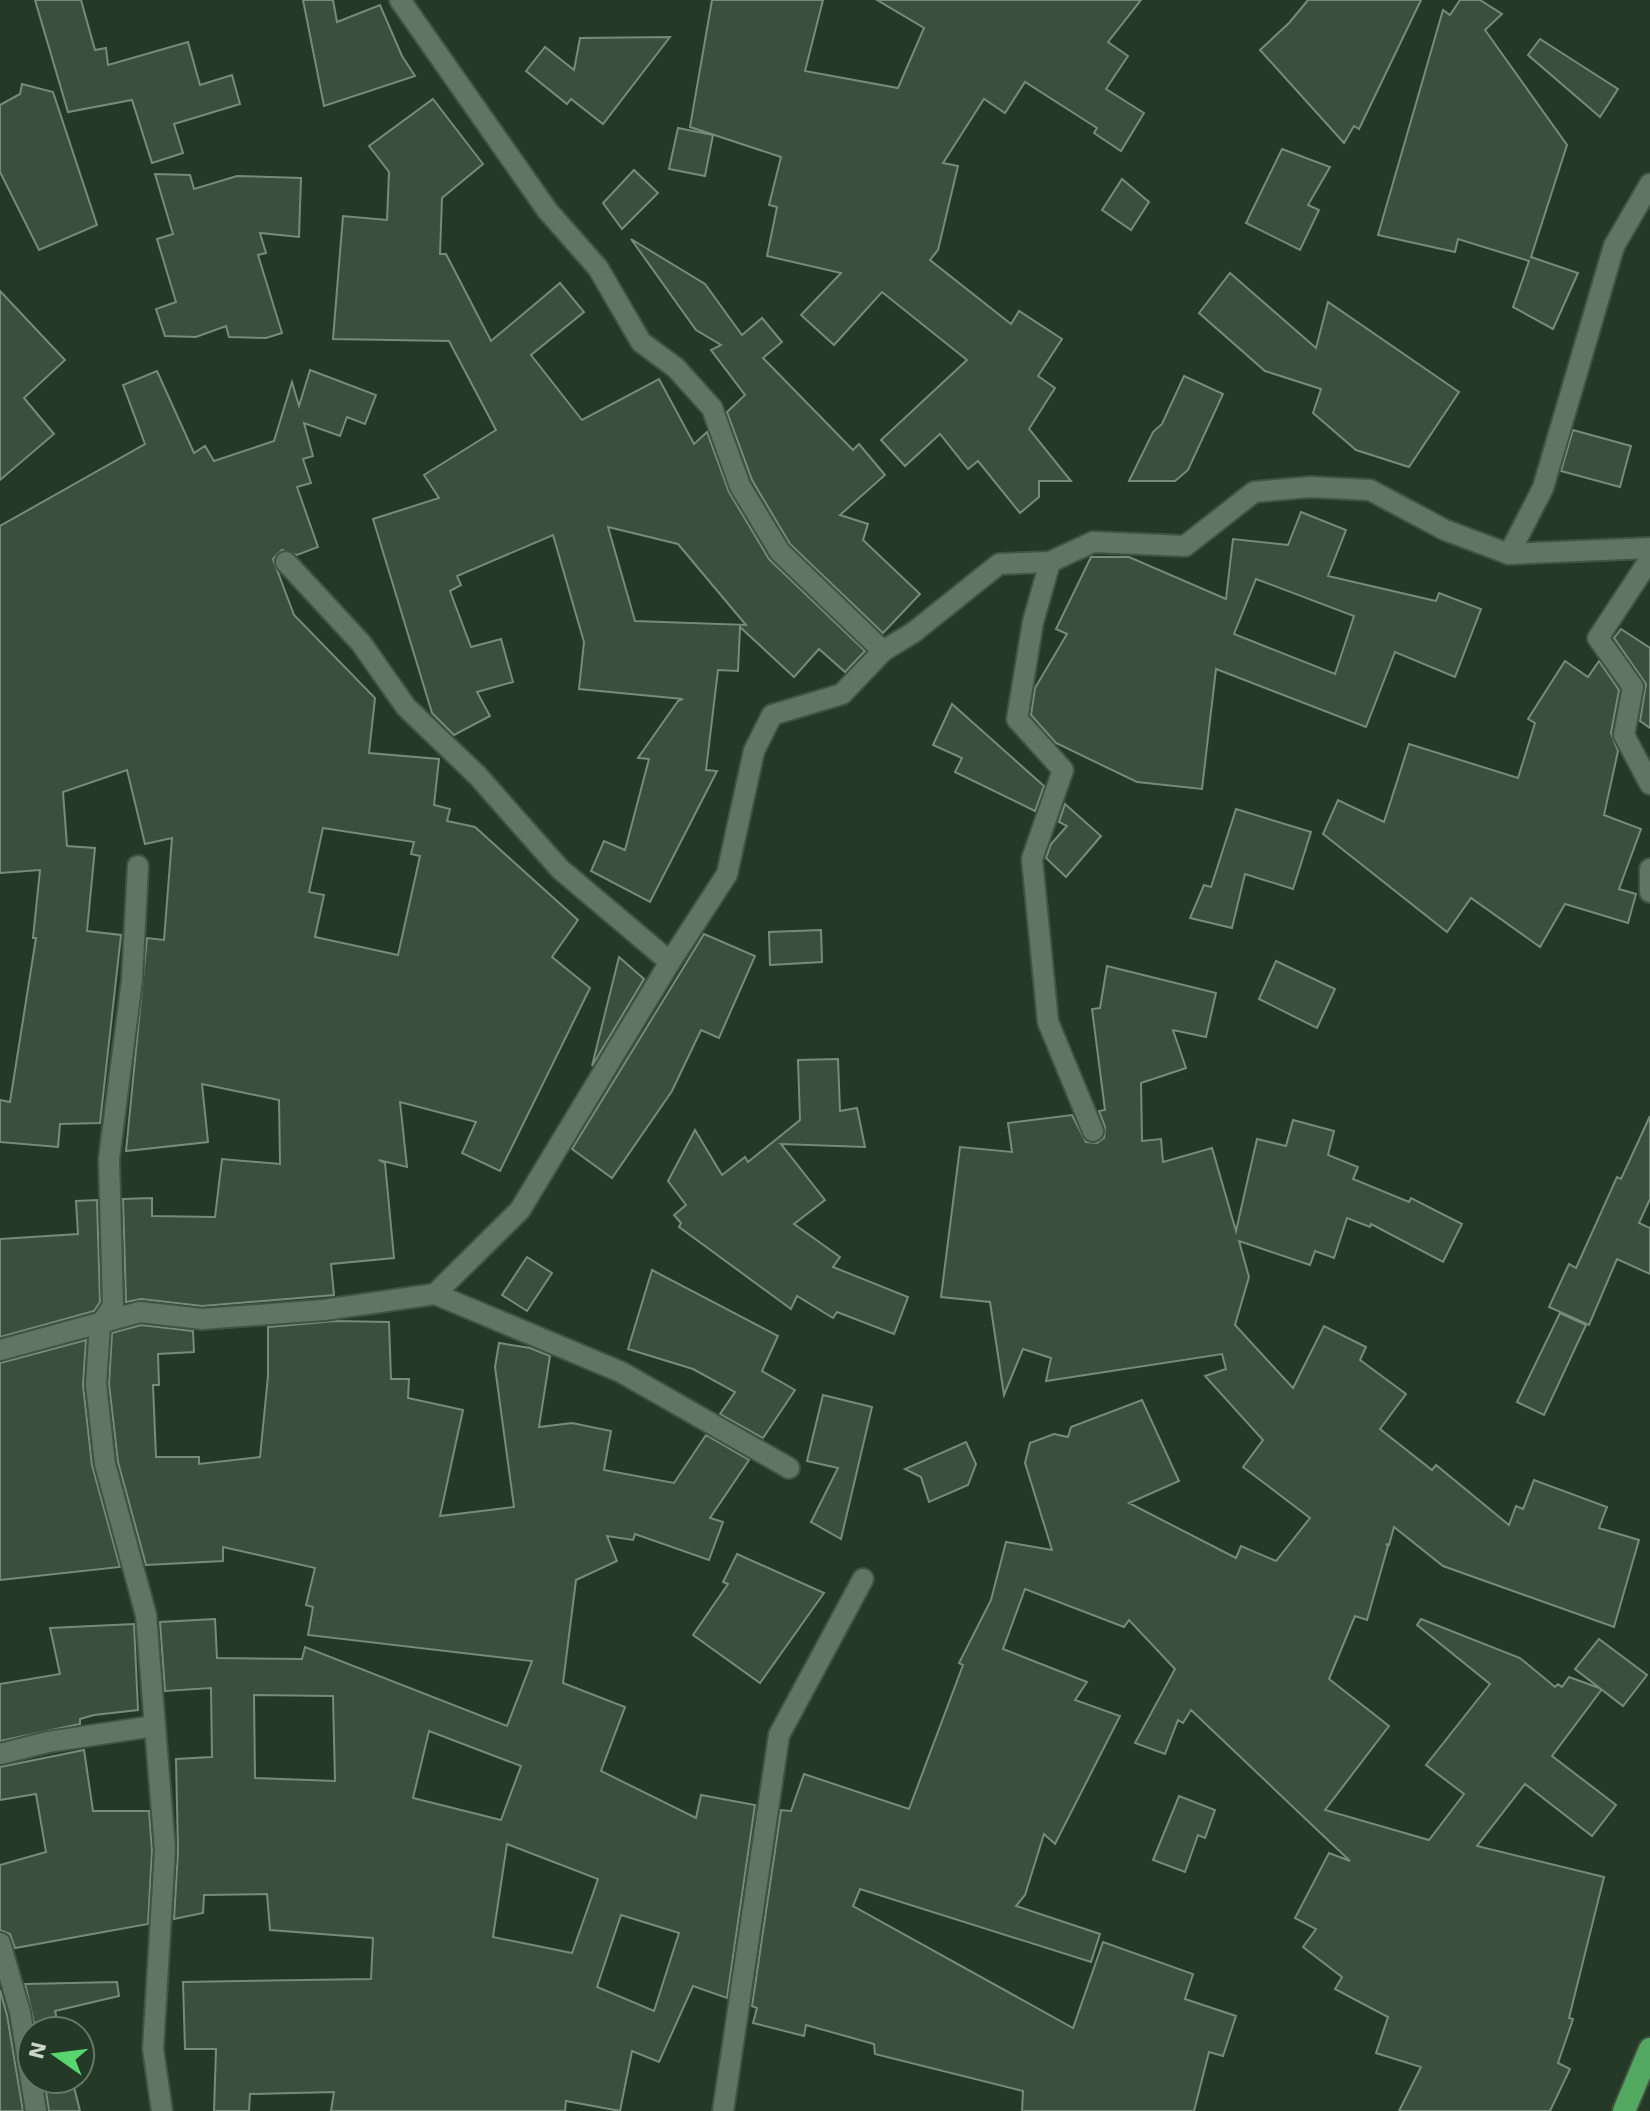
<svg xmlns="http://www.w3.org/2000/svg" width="1650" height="2111" viewBox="0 0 1650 2111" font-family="'Work Sans',sans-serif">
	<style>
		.building { fill: #3b4f3c; stroke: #768c78; stroke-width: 2; fill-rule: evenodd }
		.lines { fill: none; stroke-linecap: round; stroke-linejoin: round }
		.minor-casing { stroke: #425344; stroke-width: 24 }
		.trunk-casing { stroke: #425344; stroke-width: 26 }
		.minor { stroke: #607562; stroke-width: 20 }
		.trunk { stroke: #54a962; stroke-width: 22 }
	</style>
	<rect width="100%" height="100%" fill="#253927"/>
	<g class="building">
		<path d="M35 0H81L95 50 106 48 108 65 188 42 200 85 232 75 240 104 174 124 183 153 152 163 132 100 68 112Z"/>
		<path d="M303 0H333L337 22 380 5 402 56 415 76 324 106Z"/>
		<path d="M712 0H823L805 71 898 88 924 28 877 0H1141L1108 42 1128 56 1106 89 1144 113 1121 151 1094 133 1097 128 1025 82 1005 113 984 99 943 163 958 166 938 250 930 260 1011 324 1019 311 1062 339 1038 376 1055 388 1029 429 1071 481H1039V497L1020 513 978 461 968 469 940 434 905 466 881 440 967 360 882 292 834 345 801 315 841 273 767 256 777 207 769 205 781 157 690 127Z"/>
		<path d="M1308 0H1421L1359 129 1354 126 1344 143 1260 50 1289 23Z"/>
		<path d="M1460 0H1480L1502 14 1485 30 1567 145 1531 257 1578 273 1553 329 1513 307 1529 261 1458 239 1455 252 1378 235 1443 10 1450 15Z"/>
		<path d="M670 37 603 124 571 99 567 104 526 71 545 47 574 70 580 38Z"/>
		<path d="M1540 39 1618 89 1600 117 1528 55Z"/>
		<path d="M22 84 53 92 97 225 39 250 0 172V105L20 94Z"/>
		<path d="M433 99 483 164 442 198 440 254H446L491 341 560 283 584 312 531 355 582 420 659 379 694 444 707 432 729 492 769 559 865 651 845 672 819 649 794 677 740 627 738 671 718 670 706 770 717 771 650 902 591 871 604 841 625 850 649 759 638 758 678 701 683 699 579 689 584 642 553 535 457 576 461 585 450 591 471 647 501 639 513 682 477 692 490 716 454 735 432 713 373 519 439 498 424 475 496 430 449 341 333 339 343 216 387 220 389 172 369 146ZM608 527 678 544 746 625 635 621Z"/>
		<path d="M678 128 713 135 705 176 669 169Z"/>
		<path d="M1282 149 1330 167 1308 205 1319 210 1300 250 1246 223Z"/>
		<path d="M634 170 658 193 622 229 603 203Z"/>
		<path d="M155 174 190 175 194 189 237 176 301 178 299 237 260 233 266 253 258 255 282 333 266 338 229 337 226 326 196 337 165 336 156 309 176 302 157 239 173 234Z"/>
		<path d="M1122 179 1149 202 1131 230 1102 210Z"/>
		<path d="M631 239 705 284 742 335 762 318 782 342 763 358 853 450 859 444 885 475 840 515 868 524 863 540 920 594 883 633 790 544 752 480 727 412 745 395 711 350 721 345 696 330Z"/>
		<path d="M1230 273 1316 348 1328 302 1459 392 1409 467 1356 450 1313 413 1321 389 1265 371 1199 313Z"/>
		<path d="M0 291 65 360 24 398 54 434 0 480Z"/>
		<path d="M310 370 376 395 365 424 347 417 340 436 304 423 313 456 303 459 311 483 297 487 318 547 297 555 282 550 273 559 294 615 375 698 369 753 439 759 434 805 450 809 447 821 475 827 578 920 552 957 590 988 500 1171 462 1153 476 1122 400 1102 407 1167 379 1160 385 1163 394 1258 331 1264 334 1295 202 1306 141 1299 126 1302 123 1199 152 1198V1216L215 1217 222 1159 280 1164 279 1100 202 1084 208 1142 126 1151 147 938 164 940 172 838 145 844 127 770 63 792 67 846 95 848 87 931 121 935 100 1123 60 1124 58 1147 0 1142V1100L10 1102 36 938H33L40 870 0 873V526L145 444 123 385 157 371 194 453 205 446 214 461 274 441 292 382 299 406ZM323 828 414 842 411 854 420 856 398 955 315 937 324 895 309 892Z"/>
		<path d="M1184 376 1223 394 1188 470 1175 481H1129L1153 432 1162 424Z"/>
		<path d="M1573 430 1631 446 1620 487 1561 471Z"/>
		<path d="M1301 512 1346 530 1328 576 1436 601 1439 593 1481 609 1455 677 1395 652 1366 727 1216 669 1202 789 1137 782 1056 743 1031 715 1035 688 1067 634 1056 629 1091 557H1129L1226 599 1233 539 1288 545ZM1256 579 1354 616 1335 674 1234 634Z"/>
		<path d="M1621 629 1650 648V728L1640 721 1646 684 1614 638Z"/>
		<path d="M1565 661 1588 677 1599 661 1619 690 1611 733 1618 751 1604 815 1641 829 1619 889 1636 894 1628 923 1565 904 1540 947 1471 898 1447 932 1323 834 1338 800 1384 822 1409 744 1518 778 1535 723 1528 719Z"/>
		<path d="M952 704 1044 786 1035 811 955 772 962 758 933 745Z"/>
		<path d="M1065 804 1101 836 1066 877 1046 858 1051 844 1067 826 1059 822Z"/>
		<path d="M1236 809 1311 832 1293 889 1245 874 1232 928 1190 918 1204 885 1211 887Z"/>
		<path d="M821 930 822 962 770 965 769 932Z"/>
		<path d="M704 934 755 956 719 1038 701 1030 672 1091 612 1178 572 1149Z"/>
		<path d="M619 957 644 979 592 1066Z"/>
		<path d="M1276 961 1335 989 1317 1028 1259 999Z"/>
		<path d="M1107 966 1216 993 1206 1037 1173 1030 1186 1068 1141 1083 1142 1141 1161 1139 1163 1162 1212 1148 1236 1231 1257 1139 1286 1146 1293 1120 1334 1131 1328 1155 1358 1167 1353 1179 1409 1202 1411 1198 1462 1224 1443 1262 1371 1224 1370 1227 1347 1218 1334 1258 1315 1251 1310 1265 1239 1241 1249 1277 1235 1325 1293 1388 1324 1326 1366 1347 1360 1360 1406 1394 1380 1429 1432 1470 1436 1465 1509 1525 1516 1506 1523 1509 1534 1480 1607 1507 1599 1528 1639 1540 1614 1627 1443 1566 1394 1527 1389 1545 1386 1544 1388 1546 1367 1620 1355 1616 1329 1679 1389 1726 1325 1810 1429 1840 1464 1794 1426 1765 1490 1684 1417 1625 1421 1619 1520 1658 1555 1687 1558 1684 1562 1687 1569 1677 1602 1689 1552 1756 1616 1805 1592 1836 1525 1784 1477 1846 1604 1877 1569 2018 1573 2019 1558 2063 1570 2069 1550 2111H1399L1421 2067 1376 2053 1388 2017 1335 1989 1342 1977 1303 1947 1316 1929 1295 1918 1329 1853 1350 1861 1191 1710 1183 1723 1178 1720 1165 1754 1135 1743 1175 1669 1129 1620 1124 1627 1025 1589 1003 1649 1087 1682 1075 1700 1120 1716 1055 1844 1044 1834 1025 1895 1016 1906 1100 1934 1091 1962 860 1889 853 1906 1073 2028 1103 1942 1193 1974 1185 1999 1236 2016 1223 2056 1209 2052 1194 2111H1022L1023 2091 875 2054 874 2044 806 2025 804 2036 753 2023 757 2008 752 2006 781 1810 791 1811 804 1774 909 1809 963 1665 959 1663 991 1600 1006 1542 1052 1550 1025 1463 1030 1443 1054 1434 1068 1437 1071 1427 1142 1400 1179 1481 1129 1503 1236 1558 1241 1546 1276 1561 1310 1518 1243 1467 1263 1440 1205 1376 1226 1369 1222 1354 1046 1381 1051 1358 1023 1349 1004 1395 990 1302 941 1297 960 1147 1012 1152 1008 1123 1072 1115 1086 1142 1097 1143 1104 1138 1105 1127 1099 1111 1105 1110 1092 1009 1100 1008Z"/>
		<path d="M838 1059 840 1111 857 1108 865 1147 781 1144 825 1200 794 1224 840 1257 833 1267 908 1297 894 1334 837 1312 833 1318 797 1296 791 1309 679 1227 681 1223 674 1215 686 1205 668 1181 695 1130 722 1175 745 1157 748 1162 800 1120 798 1060Z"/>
		<path d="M1650 1116V1199L1639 1223 1650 1228V1274L1617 1259 1589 1325 1549 1307 1569 1264 1576 1268 1617 1177 1621 1179Z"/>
		<path d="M97 1200 100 1302 94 1311 0 1337V1239L78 1234 76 1201Z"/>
		<path d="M527 1257 552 1273 527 1311 502 1295Z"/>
		<path d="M652 1270 778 1336 762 1371 795 1390 763 1438 720 1414 735 1392 693 1369 628 1349Z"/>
		<path d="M1560 1313 1586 1325 1544 1415 1517 1402Z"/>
		<path d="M336 1321 389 1322 391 1379H409L408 1398 463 1410 440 1516 514 1507 495 1367 499 1343 530 1348 550 1356 539 1427 572 1423 611 1431 604 1470 674 1483 706 1435 749 1460 710 1518 723 1522 709 1560 635 1534 633 1540 607 1536 617 1561 576 1580 563 1683 625 1707 601 1771 696 1818 701 1795 755 1805 727 1998 693 1986 659 2062 632 2051 620 2111 566 2101 565 2111H331L334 2092 250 2094 249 2111H214L216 2049H185L183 1982 371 1979 373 1938 270 1930 267 1894 204 1895 203 1913 174 1919 178 1851 176 1759 212 1757 211 1688 165 1691 160 1622 215 1619 217 1658 302 1659 305 1647 507 1726 532 1661 308 1635 313 1607 306 1605 315 1568 223 1547V1561L146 1565 118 1462 109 1384 112 1333 141 1325 193 1331 194 1352 158 1354 159 1385H153L156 1457H199V1464L260 1457 268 1376V1327ZM254 1695 333 1696 335 1781 255 1778ZM429 1731 521 1766 501 1820 413 1798ZM507 1844 598 1879 572 1953 493 1937ZM621 1915 679 1933 654 2011 597 1987Z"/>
		<path d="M86 1340 83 1385 92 1465 120 1567 0 1580V1363Z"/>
		<path d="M823 1395 872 1407 841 1539 811 1522 838 1468 807 1461Z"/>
		<path d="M966 1442 976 1464 968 1485 929 1502 921 1477 905 1469Z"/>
		<path d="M737 1554 824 1593 760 1683 693 1635 728 1584 723 1582Z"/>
		<path d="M134 1624 138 1710 94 1715 80 1719V1724L0 1741V1684L60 1674 50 1628Z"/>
		<path d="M1599 1639 1647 1675 1623 1706 1575 1669Z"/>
		<path d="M84 1750 93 1811H149L152 1850 148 1924 15 1948 10 1934 0 1930V1865L46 1852 36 1794 0 1800V1767Z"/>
		<path d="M1179 1796 1215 1810 1205 1838 1198 1835 1185 1872 1153 1860Z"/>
		<path d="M117 1982 119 1996 55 2011 60 2031H36L25 1984Z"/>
		<path d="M0 1990 7 2015 23 2111H0Z"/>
		<path d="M44 2079H72L80 2111H49Z"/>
	</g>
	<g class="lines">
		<defs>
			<g id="minor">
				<path d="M400 0 547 210 598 268 641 342 676 368 712 408 740 486 780 552 883 651 914 632 999 564 1050 562 1093 542 1185 546 1254 492 1310 487 1370 490 1445 530 1509 554 1650 548"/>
				<path d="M1509 554 1543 488 1614 246 1650 184"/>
				<path d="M1650 559 1598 638 1633 687 1624 735 1650 784"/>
				<path d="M286 562 361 643 406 707 478 776 560 869 670 962 520 1210 435 1294"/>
				<path d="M1050 562 1033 622 1017 719 1063 770 1032 859 1048 1022 1093 1131"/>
				<path d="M138 866 132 980 109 1159 113 1306 100 1325 96 1384 105 1464 146 1615 165 1850 153 2049 162 2111"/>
				<path d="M1650 869V892"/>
				<path d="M670 962 727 874 754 751 772 715 842 694 883 651"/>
				<path d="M0 1350 140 1312 202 1319 324 1310 435 1294 621 1372 789 1468"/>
				<path d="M0 1754 48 1742 154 1726"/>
				<path d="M0 1943 20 2012 36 2111"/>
				<path d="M723 2111 779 1735 863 1579"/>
			</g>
			<path id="trunk" d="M1624 2111 1650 2049"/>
		</defs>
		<use href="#minor" class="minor-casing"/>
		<use href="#trunk" class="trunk-casing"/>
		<use href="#minor" class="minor"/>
		<use href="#trunk" class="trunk"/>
	</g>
	<g transform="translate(56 2055) rotate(284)"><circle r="38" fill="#253927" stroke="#677869" stroke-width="2"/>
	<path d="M0-6L14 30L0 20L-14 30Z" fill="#58d56f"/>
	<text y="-12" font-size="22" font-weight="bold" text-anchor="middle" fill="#cad6cb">N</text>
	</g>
</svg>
